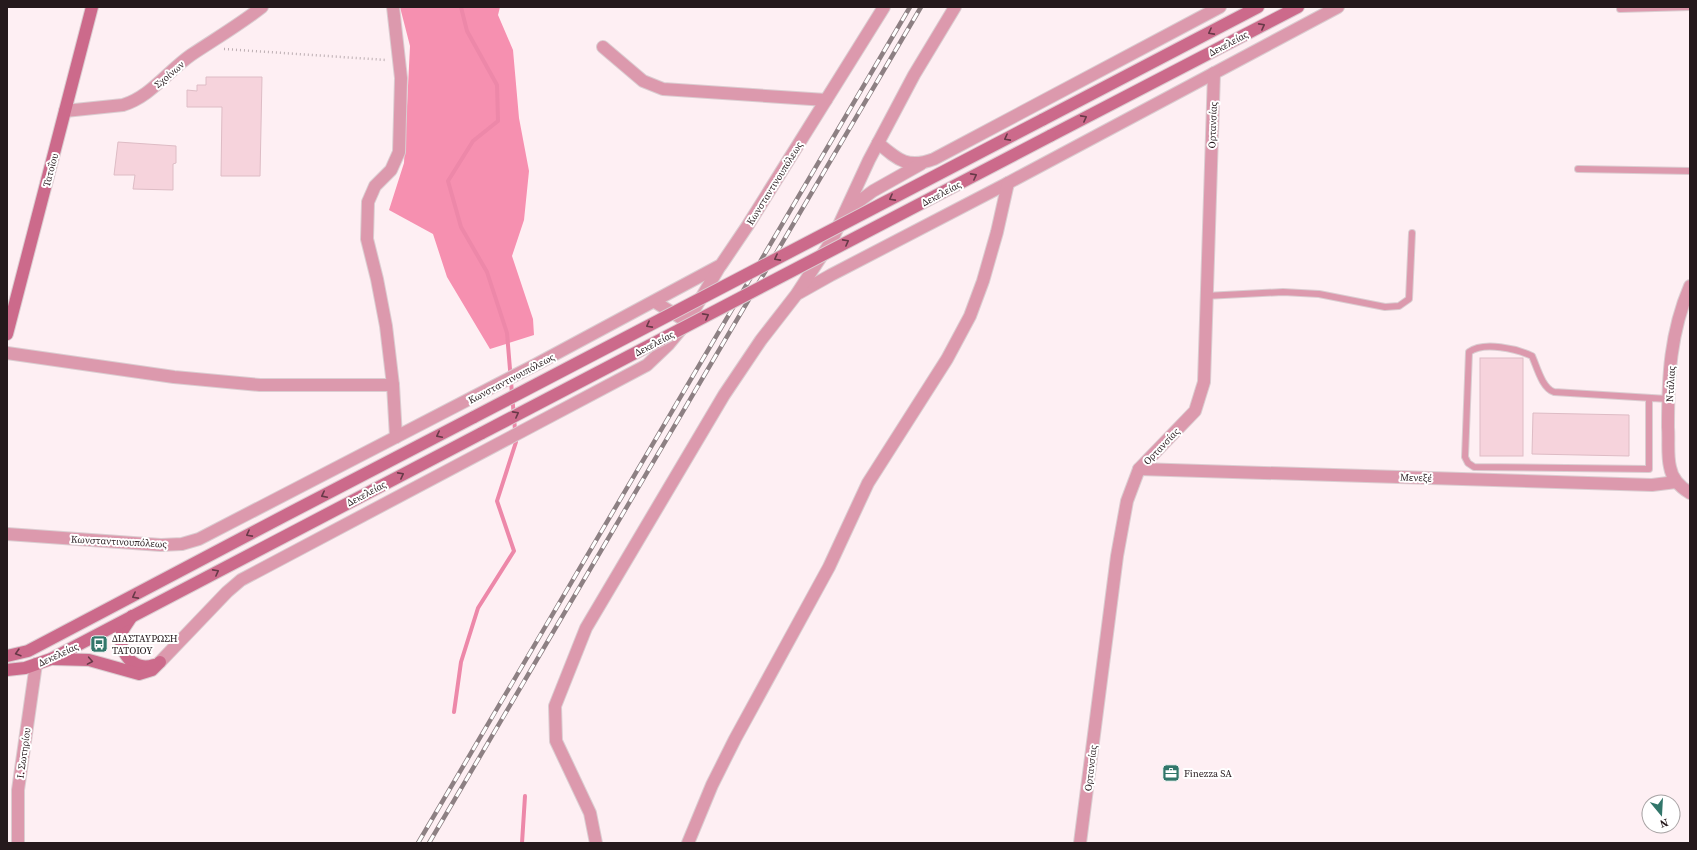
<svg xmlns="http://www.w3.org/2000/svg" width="1697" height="850" viewBox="0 0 1697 850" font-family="'Source Serif 4',serif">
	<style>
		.forest { fill: #f690b0 }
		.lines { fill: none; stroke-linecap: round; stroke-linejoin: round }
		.stream { stroke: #ed88a9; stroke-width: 4 }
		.building { fill: #f6d3dc; stroke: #debcc5 }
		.lane-casing { stroke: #dbcdd1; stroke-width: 8 }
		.street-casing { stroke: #dbcdd1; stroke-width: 14 }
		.secondary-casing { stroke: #dbcdd1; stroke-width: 14 }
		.path { stroke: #bcaeb2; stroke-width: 2.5; stroke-dasharray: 1 3; stroke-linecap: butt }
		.lane { stroke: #dc99ad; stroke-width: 6 }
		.street { stroke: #dc99ad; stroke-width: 12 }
		.secondary { stroke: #cc6a8b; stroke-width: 12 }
		.rail-casing { stroke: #8d8083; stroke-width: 4.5 }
		.rail { stroke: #fff; stroke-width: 3; stroke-dasharray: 9; stroke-linecap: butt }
		.secondary-bridge-casing { stroke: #dbcdd1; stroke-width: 14; stroke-linecap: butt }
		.secondary-bridge { stroke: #cc6a8b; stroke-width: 12 }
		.oneway { stroke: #683948 }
		.labels { text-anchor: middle; stroke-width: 4; stroke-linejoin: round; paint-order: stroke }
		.street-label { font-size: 10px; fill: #25191c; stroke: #fff }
		.poi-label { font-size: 10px; fill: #25191c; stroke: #fff; text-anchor: start }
	</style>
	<rect width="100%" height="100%" fill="#feeff3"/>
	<path class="forest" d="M400 7H500L498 15 513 50 519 118 529 171 524 220 512 256 533 319 534 335 490 349 447 277 433 234 389 210 404 163 407 106 410 46Z"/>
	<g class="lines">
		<g class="stream">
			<path d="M454 712 461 662 478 608 514 551 497 501 516 442 507 333 487 272 461 227 448 181 473 141 498 121 497 85 467 31 461 7"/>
			<path d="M522 843 525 796"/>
		</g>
	</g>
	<g class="building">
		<path d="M206 77H262L260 176H221L222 107H187V90L197 91V85H206Z"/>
		<path d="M118 142 176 146V163L173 164V190L133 189 135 175H114Z"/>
		<rect x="1480" y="358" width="43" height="98"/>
		<path d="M1533 413 1629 415V456L1532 454Z"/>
	</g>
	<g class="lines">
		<defs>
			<g id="lane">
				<path d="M1620 9 1690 7"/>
				<path d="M1578 169 1690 171"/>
				<path d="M1205 296 1283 292 1319 294 1385 307 1399 306 1409 299 1412 233"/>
				<path d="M1649 398V469L1474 467 1468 463 1465 457 1469 352C1484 341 1517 349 1532 356 1537 367 1542 388 1554 392L1668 399"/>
			</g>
			<g id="street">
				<path d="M393 7 401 78 399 152 391 170 375 186 368 202 367 239 377 279 386 326 393 385 396 437"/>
				<path d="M603 47 643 81 663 89 826 100"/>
				<path d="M65 111 123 105C150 97 168 71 191 55 215 39 239 25 262 7"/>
				<path d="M878 143C898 160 908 169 934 159L1220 7"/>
				<path d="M846 211 873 191 921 164"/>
				<path d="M1690 286C1670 333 1668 377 1668 427 1669 440 1667 455 1670 467 1672 479 1680 487 1690 493"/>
				<path d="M799 293 831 275 1008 183 1338 7"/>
				<path d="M655 302 681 318"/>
				<path d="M7 353 174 377 260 385H393"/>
				<path d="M1139 469 1652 485 1676 482"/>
				<path d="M7 534 161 545 182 544 199 539 533 366 721 265 748 225 884 7"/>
				<path d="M160 662 227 592 241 580 647 365 668 345 687 322 720 266"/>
				<path d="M18 843V790L36 664"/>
				<path d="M596 843 590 813 556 741 555 706 586 628 724 395 761 340 796 295 832 240 869 160 914 75 955 7"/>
				<path d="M688 843 712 785 735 739 829 567 868 483 947 359 970 316 983 281 997 232 1008 183"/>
				<path d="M1080 843 1117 556 1127 501 1139 469 1195 411 1204 382 1214 73"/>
			</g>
			<g id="secondary">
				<path d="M1042 120 1258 7"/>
				<path d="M1050 136 1298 7"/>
				<path d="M7 334 92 7"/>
				<path d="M132 616C129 621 124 627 122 632 117 652 134 672 154 665"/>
				<path d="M7 656 28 651 47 641 284 516 474 417"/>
				<path d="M53 659 89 660 139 674 152 670 160 662"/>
				<path d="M7 670 25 668 51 659 482 433"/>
			</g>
		</defs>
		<use href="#lane" class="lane-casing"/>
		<use href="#street" class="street-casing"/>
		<use href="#secondary" class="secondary-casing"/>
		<path class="path" d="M224 49 386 60"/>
		<use href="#lane" class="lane"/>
		<use href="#street" class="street"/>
		<use href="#secondary" class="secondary"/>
		<defs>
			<g id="rail">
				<path d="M418 843 910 7"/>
				<path d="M429 843 921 7"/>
			</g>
		</defs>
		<use href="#rail" class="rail-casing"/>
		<use href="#rail" class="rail"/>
		<defs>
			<g id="secondary-bridge">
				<path d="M474 417 1042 120"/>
				<path d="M482 433 1050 136"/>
			</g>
		</defs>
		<use href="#secondary-bridge" class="secondary-bridge-casing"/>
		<use href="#secondary-bridge" class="secondary-bridge"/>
	</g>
	<defs><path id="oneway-chevron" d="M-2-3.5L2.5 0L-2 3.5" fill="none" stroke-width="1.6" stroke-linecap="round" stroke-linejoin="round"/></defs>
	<g class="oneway">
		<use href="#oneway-chevron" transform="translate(1262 26) rotate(-28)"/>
		<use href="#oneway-chevron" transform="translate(1211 32) rotate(152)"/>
		<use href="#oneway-chevron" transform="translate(1084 118) rotate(-28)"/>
		<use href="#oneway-chevron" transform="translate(1007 138) rotate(152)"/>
		<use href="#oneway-chevron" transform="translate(974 176) rotate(-28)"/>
		<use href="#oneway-chevron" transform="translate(892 198) rotate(152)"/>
		<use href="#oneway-chevron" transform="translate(846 242) rotate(-28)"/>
		<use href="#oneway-chevron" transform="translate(777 258) rotate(152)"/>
		<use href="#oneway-chevron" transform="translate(706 316) rotate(-28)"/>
		<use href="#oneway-chevron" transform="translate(649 325) rotate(152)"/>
		<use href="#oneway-chevron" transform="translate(516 414) rotate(-28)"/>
		<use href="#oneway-chevron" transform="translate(439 435) rotate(153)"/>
		<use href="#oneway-chevron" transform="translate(401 475) rotate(-28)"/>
		<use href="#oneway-chevron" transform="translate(324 495) rotate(153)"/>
		<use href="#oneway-chevron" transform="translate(249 534) rotate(152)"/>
		<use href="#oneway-chevron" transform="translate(216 572) rotate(-28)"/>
		<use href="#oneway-chevron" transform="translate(135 596) rotate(152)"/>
		<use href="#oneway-chevron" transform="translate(18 653) rotate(164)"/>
		<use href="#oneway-chevron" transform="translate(90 661) rotate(10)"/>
	</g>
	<defs>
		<symbol id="bus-square" viewBox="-11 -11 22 22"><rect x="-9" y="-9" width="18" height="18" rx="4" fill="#32766a" stroke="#fff"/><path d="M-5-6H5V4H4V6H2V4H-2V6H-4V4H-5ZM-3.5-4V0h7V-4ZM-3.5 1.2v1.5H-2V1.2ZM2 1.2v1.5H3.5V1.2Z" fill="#fff"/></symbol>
		<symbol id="office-square" viewBox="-11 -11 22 22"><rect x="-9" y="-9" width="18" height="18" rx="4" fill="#32766a" stroke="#fff"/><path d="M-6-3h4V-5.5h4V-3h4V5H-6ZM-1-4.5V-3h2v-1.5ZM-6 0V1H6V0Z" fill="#fff"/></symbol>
	</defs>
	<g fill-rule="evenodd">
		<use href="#bus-square" x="89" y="634" width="20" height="20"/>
		<use href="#office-square" x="1161" y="763" width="20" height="20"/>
	</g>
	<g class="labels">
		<g class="street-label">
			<text transform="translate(1228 43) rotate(-28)" y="4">Δεκελείας</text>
			<text transform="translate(169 74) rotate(-40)" y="4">Σχοίνων</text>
			<text transform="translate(1212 125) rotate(-88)" y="4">Ορτανσίας</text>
			<text transform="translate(50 170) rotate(-75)" y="4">Τατοΐου</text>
			<text transform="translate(774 183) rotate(-58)" y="4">Κωνσταντινουπόλεως</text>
			<text transform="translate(941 193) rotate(-28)" y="4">Δεκελείας</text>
			<text transform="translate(654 343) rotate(-28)" y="4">Δεκελείας</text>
			<text transform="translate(511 378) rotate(-28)" y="4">Κωνσταντινουπόλεως</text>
			<text transform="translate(1670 384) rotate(-87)" y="4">Ντάλιας</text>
			<text transform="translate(1161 446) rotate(-46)" y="4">Ορτανσίας</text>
			<text transform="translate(1416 477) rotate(2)" y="4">Μενεξέ</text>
			<text transform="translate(366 493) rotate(-28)" y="4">Δεκελείας</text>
			<text transform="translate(119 541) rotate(3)" y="4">Κωνσταντινουπόλεως</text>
			<text transform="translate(58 654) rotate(-25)" y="4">Δεκελείας</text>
			<text transform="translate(23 753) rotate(-82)" y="4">Ι. Σωτηρίου</text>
			<text transform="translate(1090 768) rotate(-83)" y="4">Ορτανσίας</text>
		</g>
		<g class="poi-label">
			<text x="112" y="642">ΔΙΑΣΤΑΥΡΩΣΗ<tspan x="112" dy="12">ΤΑΤΟΙΟΥ</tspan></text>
			<text x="1184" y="777">Finezza SA</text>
		</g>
	</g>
	<rect width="1697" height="850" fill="none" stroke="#25191c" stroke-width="16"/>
	<g transform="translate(1661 814) rotate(162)"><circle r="19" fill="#ffffff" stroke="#a8a3a4"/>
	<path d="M0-3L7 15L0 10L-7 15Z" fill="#32766a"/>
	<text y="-6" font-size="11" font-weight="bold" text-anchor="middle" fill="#25191c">N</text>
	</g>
</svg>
